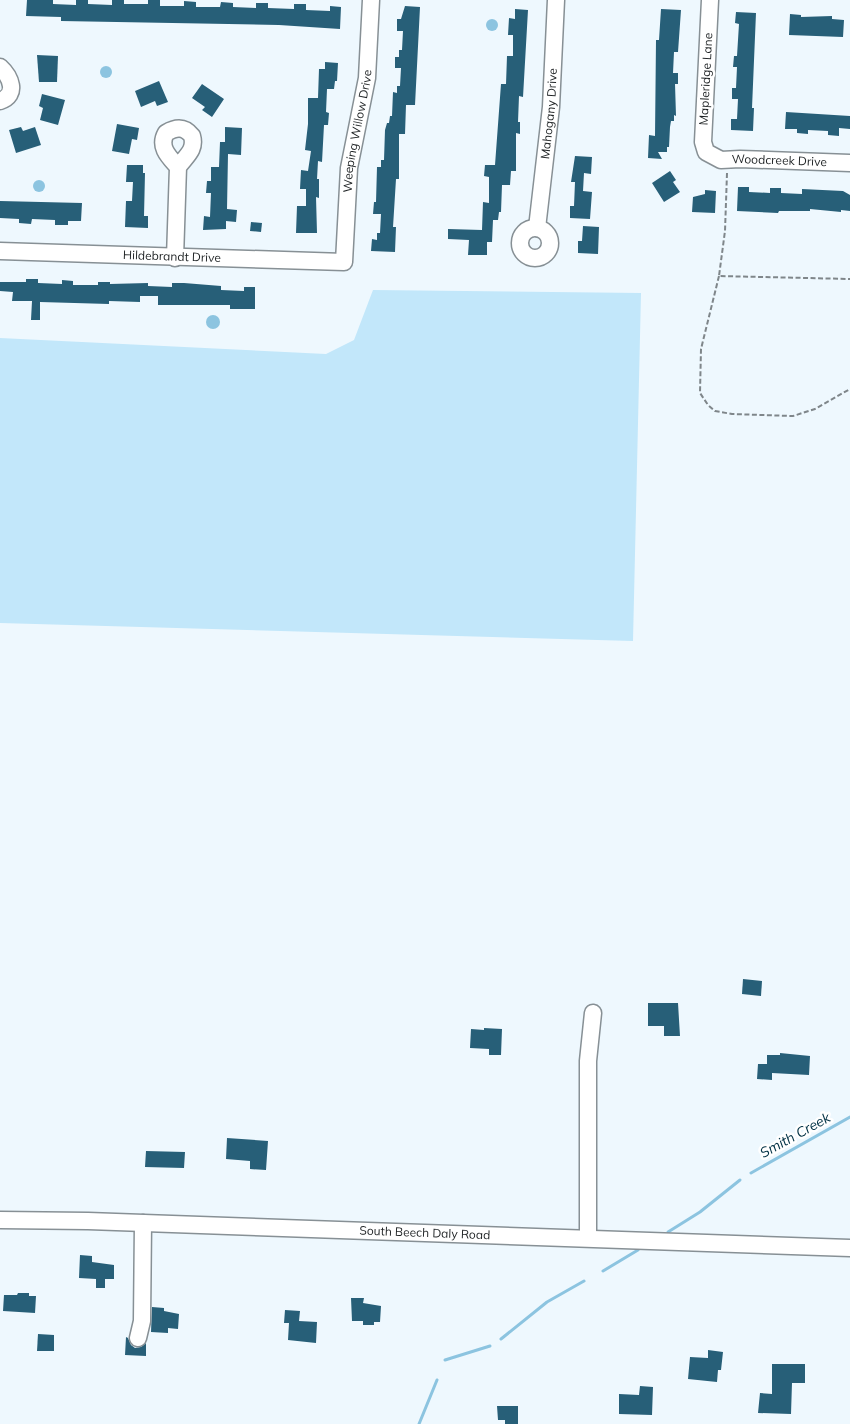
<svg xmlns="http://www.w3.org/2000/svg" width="850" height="1424" viewBox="0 0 850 1424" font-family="Mulish,sans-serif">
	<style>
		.green { fill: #c2e7fa }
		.water { fill: #8cc4e0 }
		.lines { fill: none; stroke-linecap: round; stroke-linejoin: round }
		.stream { stroke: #8cc4e0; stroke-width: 3 }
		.building { fill: #275f78 }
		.minor-casing { stroke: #879095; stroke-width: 19 }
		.path { stroke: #7f868a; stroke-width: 2; stroke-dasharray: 5 2.5; stroke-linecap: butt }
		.minor { stroke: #fff; stroke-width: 16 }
		.labels { text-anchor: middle; stroke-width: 5; stroke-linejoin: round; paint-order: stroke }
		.street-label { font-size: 12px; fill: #1d2123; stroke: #fff }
		.water-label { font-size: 14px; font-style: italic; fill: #003144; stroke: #fff }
	</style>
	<rect width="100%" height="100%" fill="#eef8fe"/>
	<path class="green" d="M373 290 641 293 633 641 0 623V338L326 354 354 340Z"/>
	<g class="water">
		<circle cx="492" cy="25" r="6"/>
		<circle cx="106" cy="72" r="6"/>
		<circle cx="39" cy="186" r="6"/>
		<circle cx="213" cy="322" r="7"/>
	</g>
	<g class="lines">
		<g class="stream">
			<path d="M751 1173 850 1117"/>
			<path d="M668 1232 700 1212 740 1180"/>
			<path d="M603 1271 638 1250"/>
			<path d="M501 1339 547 1302 584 1281"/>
			<path d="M445 1360 490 1346"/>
			<path d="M419 1424 437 1380"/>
		</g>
	</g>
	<g class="building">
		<path d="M27 0H53V4L76 5V0H88V4L112 5V0H124V4H148V0H160V6H184V1L196 2V7H220L221 2 233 3V7L256 8V3H268V8L294 9V4H306V10L330 11V6L341 7 340 29 279 25 61 21V17L26 16Z"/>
		<path d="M405 6 420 7 415 105H406L405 134H399V179H396L393 227H396L395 252 371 251 372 239 377 240V233H380L381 214H373L374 202H376L377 167H381V160H384L385 130 387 123H389L390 116H392L393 92 397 93V86H400L401 68H395V57H399V50H402L403 31H397V19H401Z"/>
		<path d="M515 9 528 10 523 97 519 96 518 122H520V134L516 133V171H511L510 185H502L501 212H499L498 220H493L492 242H487V255H468L469 240 448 239V229L482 230 483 202 489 203V177L484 176 485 165H495L501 84H506L507 56H513V35H508L509 18 515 19Z"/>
		<path d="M661 9 681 10 678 52H674L673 73H678V84H675L676 116 674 115V121H671L670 127 669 147H667V152H658L662 159 648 158 649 135 655 136 656 40H659Z"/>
		<path d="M736 12 756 13 752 108H754L753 131 731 130V119H737L738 99H732V88H736L737 67H733L734 56H737L739 24 735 23Z"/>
		<path d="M790 14 801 15V17L832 16V19L844 20 843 37 789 35Z"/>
		<path d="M37 55 58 56 57 82H39Z"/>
		<path d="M325 62 338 63 337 81H335L334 89H327L326 112 329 113 328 125H324L322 162 318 161 317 179H319V198L316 197 317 233H296L297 206H306V189H300L301 170 308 171 311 151 305 150 308 124V98H318L319 69H325Z"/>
		<path d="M159 81 168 102 157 106 155 101 141 107 135 91Z"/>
		<path d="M202 84 224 99 212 117 202 110 205 107 192 98Z"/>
		<path d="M42 94 65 100 58 125 40 120 43 108 39 106Z"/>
		<path d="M786 112 850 116V129L839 128V136L828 135V131L808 130V134L797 133V129H785Z"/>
		<path d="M117 124 139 128 137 140 132 139 129 154 112 151Z"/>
		<path d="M21 127 23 131 35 127 41 145 16 153 9 130Z"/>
		<path d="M225 127 242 128 241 155 228 154 227 209 237 210 236 222 226 221V229L203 230 204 216 210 217 211 193H206L207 181H211V167H219L220 142H225Z"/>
		<path d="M575 156 592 157 591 174 584 173 583 191 592 192 590 219 570 218V206H574L575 182H571Z"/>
		<path d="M127 165H143V173H145L144 216H148V228L125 227 126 201H132L133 182H126Z"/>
		<path d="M670 171 676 180 673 182 680 192 664 202 652 183Z"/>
		<path d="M738 187H749V192L770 193V188H781V193L802 194V189L843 191 850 195V211L841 210V212L810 209V211H779L778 213 737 211Z"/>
		<path d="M705 190 716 191 715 213 692 212 693 197 705 194Z"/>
		<path d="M0 201 82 203 81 221H68V225H55V220L32 219 31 224 19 223V219L0 218Z"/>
		<path d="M251 222 262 223 261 232 250 231Z"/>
		<path d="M583 226 599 227 598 254 578 253V241H582Z"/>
		<path d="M26 279H38V283L62 284V280L73 281V285H98V282H110V284L148 283V286L172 287V283H184L221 286V290L244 291V287H255V309H230V305H158V296H140V302L109 301V304L40 302V320H31L32 301H12L13 292 0 291V282H26Z"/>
		<path d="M743 979 762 981 761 996 742 994Z"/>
		<path d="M648 1003H678L680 1036H664V1026H648Z"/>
		<path d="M484 1028 502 1029 501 1055H489V1049L470 1048 471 1029 484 1030Z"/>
		<path d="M780 1053 810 1056 809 1075 772 1073V1080L757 1079 758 1064H767V1055H780Z"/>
		<path d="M227 1138 268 1141 266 1170 250 1169V1161L226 1159Z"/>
		<path d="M146 1151 185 1152 184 1168 145 1167Z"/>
		<path d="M80 1255 92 1256V1262L114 1265V1279H105V1288H96V1279L79 1278Z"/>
		<path d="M18 1293H29V1296H36L35 1313 3 1311 4 1295H17Z"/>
		<path d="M351 1298H364L363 1303 381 1306 380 1322H374V1325H363V1321H352Z"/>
		<path d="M152 1307 164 1308V1311L179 1314 178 1329 168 1328V1333L151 1332Z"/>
		<path d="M285 1310 300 1311 299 1321 317 1322 316 1343 288 1340 289 1323H284Z"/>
		<path d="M38 1334 54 1335V1351H37Z"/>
		<path d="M126 1337 128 1338 131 1345 135 1348 141 1347 146 1343V1356L125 1355Z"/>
		<path d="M708 1350 723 1352 721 1370H718L717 1382 688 1379 690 1357 708 1358Z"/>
		<path d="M772 1364H805V1383H792L791 1414 758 1413 760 1393 772 1394Z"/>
		<path d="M640 1386 653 1387 652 1415 619 1414V1394L639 1395Z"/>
		<path d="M497 1406H518V1424H505V1420H498Z"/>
	</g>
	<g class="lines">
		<defs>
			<g id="minor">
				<path id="s1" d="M710 0 703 142 706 152 721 160 740 159 850 163"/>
				<path d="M0 67C10 76 19 95 0 101"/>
				<circle cx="535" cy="243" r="15"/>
				<path id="s2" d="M537 228 551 107 556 0"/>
				<path id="s3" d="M0 251 344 262 349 168 367 78 371 0"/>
				<path d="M175 258 178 167C169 157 158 147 166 133 176 127 184 126 192 136 196 150 186 156 178 167"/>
				<path id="s4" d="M0 1220 88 1221 850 1248"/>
				<path d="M588 1238V1061L593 1013"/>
				<path d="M138 1338 142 1321 143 1223"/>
			</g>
		</defs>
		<use href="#minor" class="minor-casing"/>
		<g class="path">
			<path d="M727 173 725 231 719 276 850 279"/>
			<path d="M719 276 701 349 700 393 708 405 715 411 732 414 793 416 815 409 850 389"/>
		</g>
		<use href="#minor" class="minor"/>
	</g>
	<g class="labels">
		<g class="street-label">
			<text transform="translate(706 79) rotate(-87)" y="4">Mapleridge Lane</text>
			<text dy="4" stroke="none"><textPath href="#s2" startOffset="115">Mahogany Drive</textPath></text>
			<text dy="4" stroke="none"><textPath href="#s3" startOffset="476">Weeping Willow Drive</textPath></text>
			<text dy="4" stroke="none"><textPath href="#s1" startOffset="228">Woodcreek Drive</textPath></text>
			<text dy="4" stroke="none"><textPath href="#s3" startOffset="172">Hildebrandt Drive</textPath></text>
			<text dy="4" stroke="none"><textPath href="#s4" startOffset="425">South Beech Daly Road</textPath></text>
		</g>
		<g class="water-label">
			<text transform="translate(795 1135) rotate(-29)" y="5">Smith Creek</text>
		</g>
	</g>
</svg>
